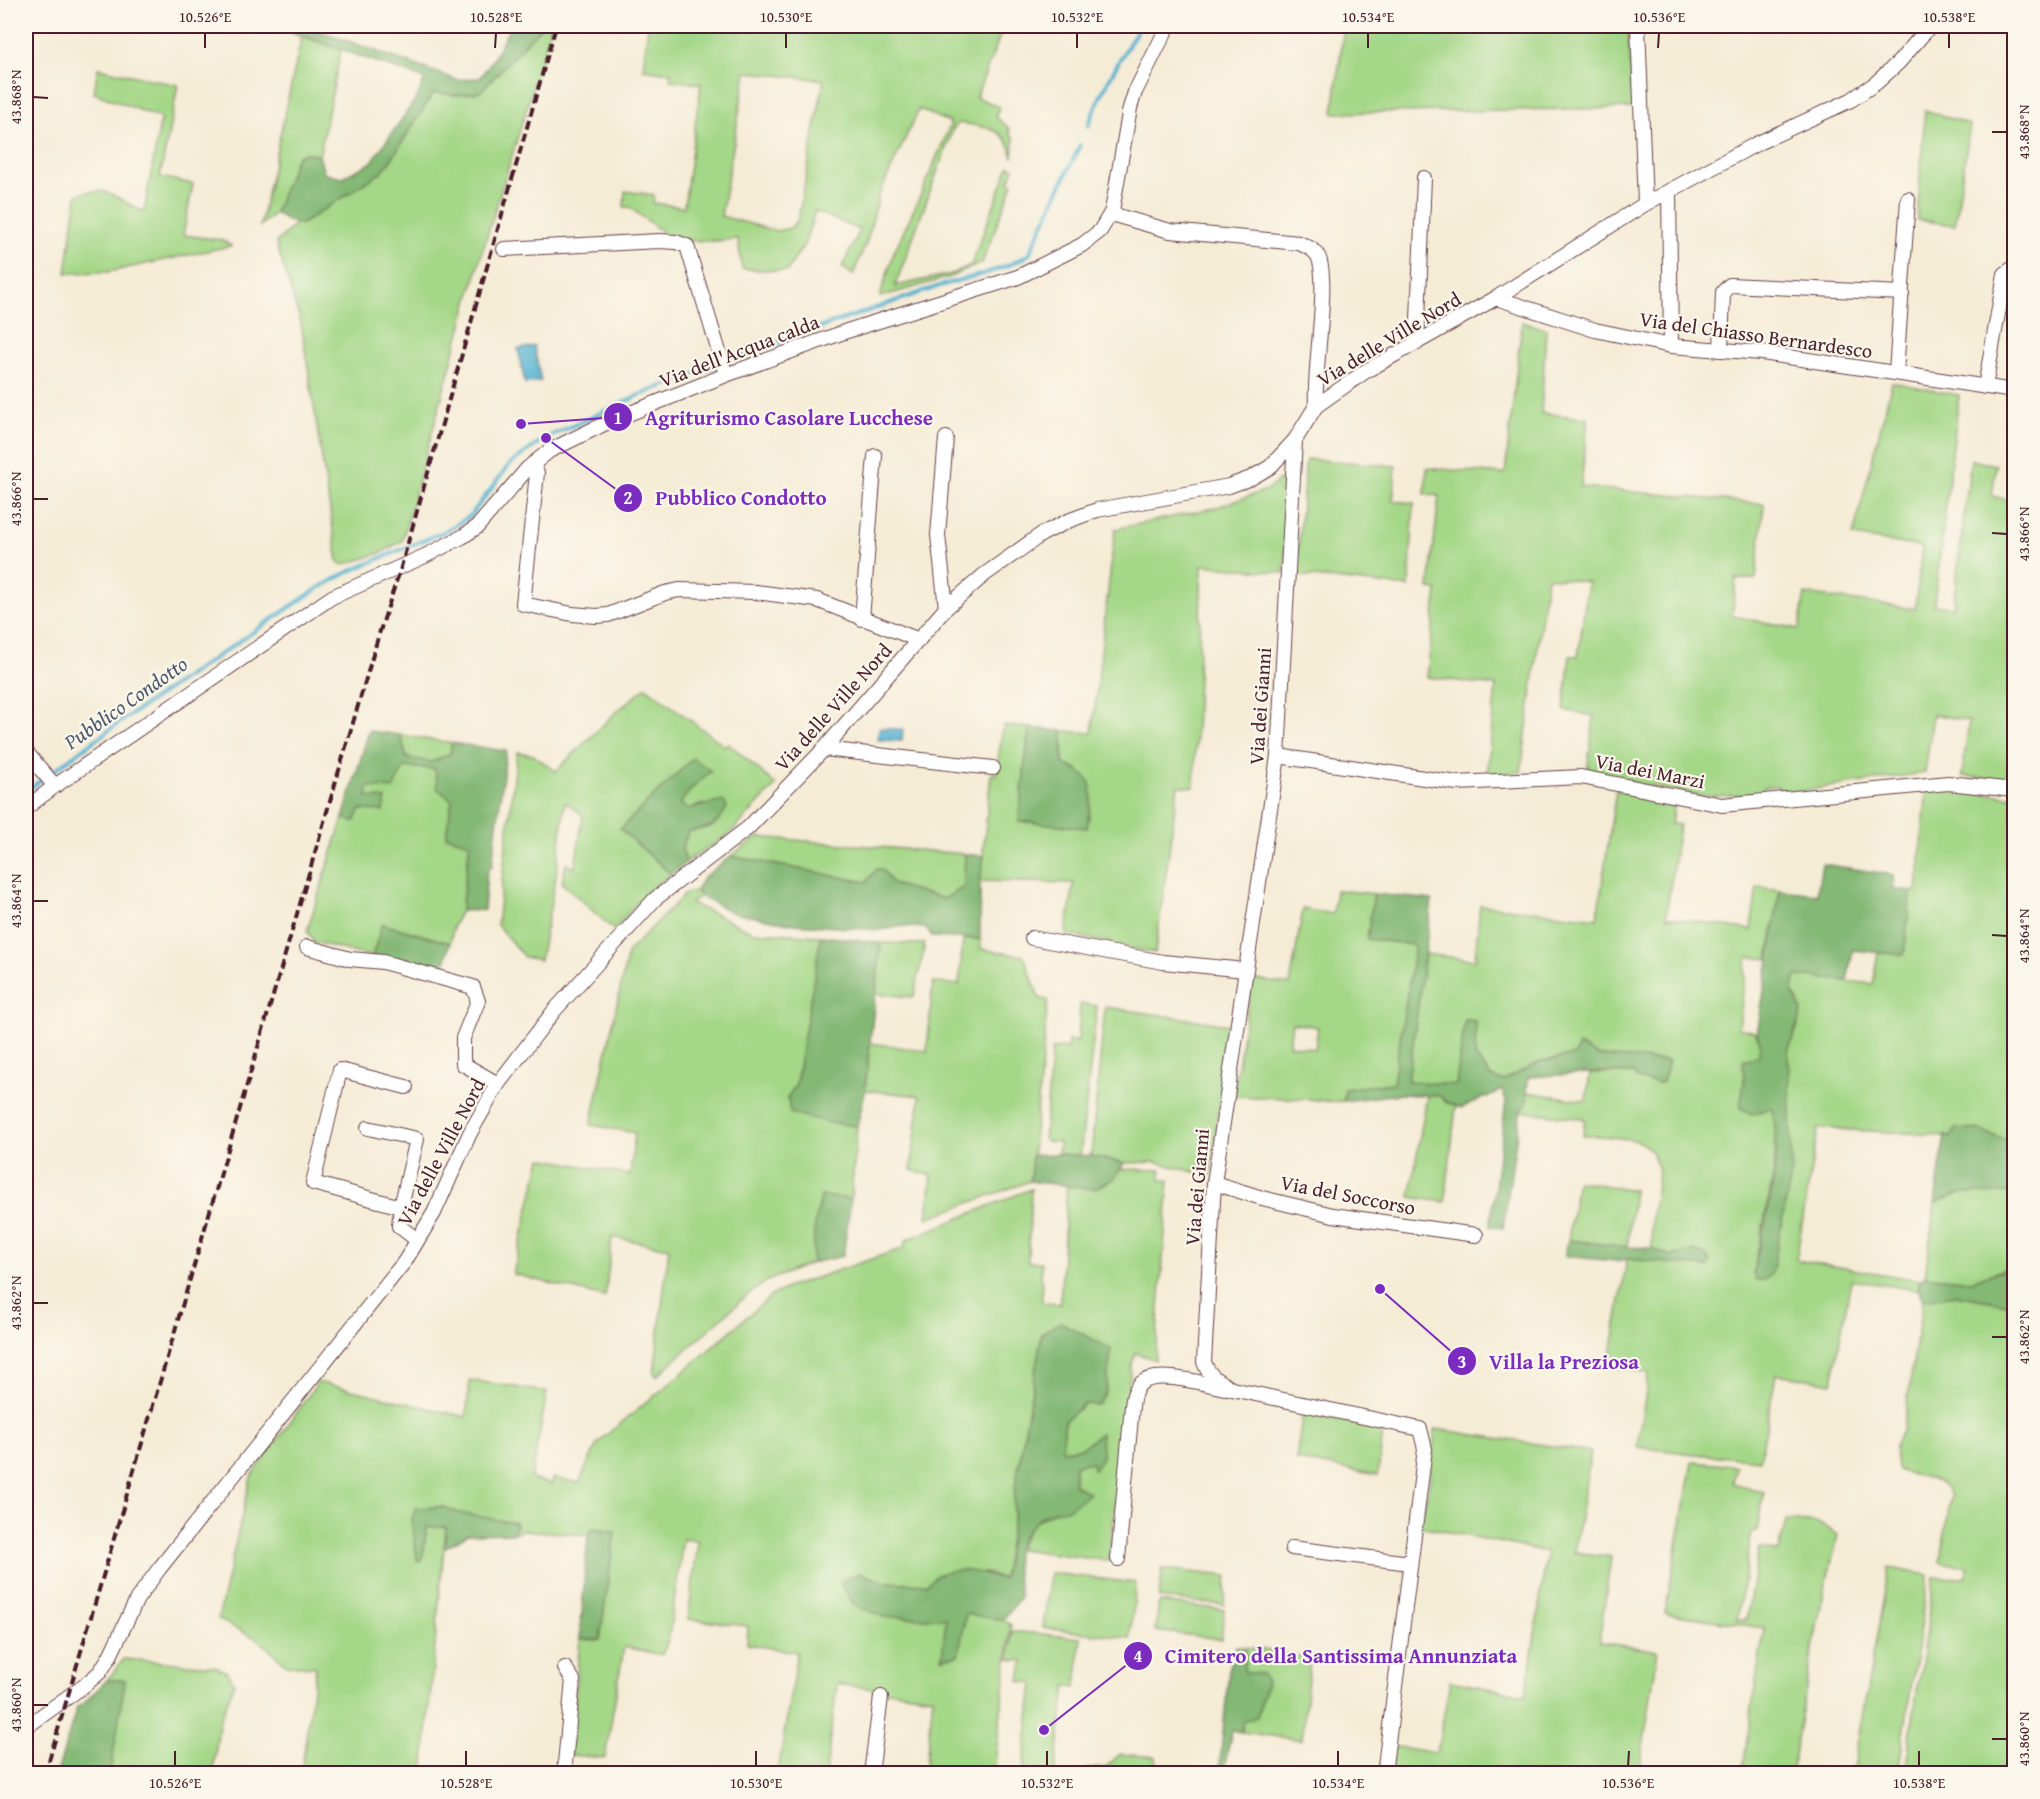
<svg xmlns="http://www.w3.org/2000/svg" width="2040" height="1799" viewBox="0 0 2040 1799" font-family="'Gentium Book Plus',serif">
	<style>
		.green { fill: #a4d787; stroke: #777b59; stroke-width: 1.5; fill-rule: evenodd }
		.forest { fill: #83b874; stroke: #666c50; stroke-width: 1.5 }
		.water { fill: #51b1d0; stroke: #4e687e; stroke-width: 1.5 }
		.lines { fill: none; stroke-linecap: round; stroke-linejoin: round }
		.stream { stroke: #51b1d0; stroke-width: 4 }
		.minor-casing { stroke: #643e45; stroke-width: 16 }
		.minor { stroke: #fff; stroke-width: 14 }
		.rail { stroke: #4a1f2b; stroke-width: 4; stroke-dasharray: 9 4.5; stroke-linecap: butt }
		.ticks { fill: none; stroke: #4a1f2b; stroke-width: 2 }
		.labels { text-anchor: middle; stroke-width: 4.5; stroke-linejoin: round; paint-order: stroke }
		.street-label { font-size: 20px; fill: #4a1f2b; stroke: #fbf7ec }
		.water-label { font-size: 21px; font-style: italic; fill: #4d596d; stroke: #fbf7ec }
		.leader { fill: none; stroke: #7b2cbf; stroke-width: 2 }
		.callout-dot { fill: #7b2cbf; stroke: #fbf7ec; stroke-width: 2 }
		.mark-label { font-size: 18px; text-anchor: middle; font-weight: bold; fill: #fff }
		.callout-label { font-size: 21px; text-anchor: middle; font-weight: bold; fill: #7b2cbf; stroke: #fbf7ec; stroke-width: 4.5; stroke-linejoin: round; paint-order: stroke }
		.neatline { fill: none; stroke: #4a1f2b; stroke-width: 2 }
		.ticks-label { font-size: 15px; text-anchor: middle; fill: #4a1f2b }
	</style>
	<rect width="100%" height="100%" fill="#fbf7ec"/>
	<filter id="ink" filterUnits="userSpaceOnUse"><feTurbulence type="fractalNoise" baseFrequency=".0167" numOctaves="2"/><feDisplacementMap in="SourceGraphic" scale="12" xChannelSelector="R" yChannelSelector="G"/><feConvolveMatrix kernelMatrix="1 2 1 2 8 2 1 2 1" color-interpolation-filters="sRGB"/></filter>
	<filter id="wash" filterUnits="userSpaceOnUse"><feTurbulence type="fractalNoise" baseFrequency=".008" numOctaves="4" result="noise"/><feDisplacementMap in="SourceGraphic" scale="24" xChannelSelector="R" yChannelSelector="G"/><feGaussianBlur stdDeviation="1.35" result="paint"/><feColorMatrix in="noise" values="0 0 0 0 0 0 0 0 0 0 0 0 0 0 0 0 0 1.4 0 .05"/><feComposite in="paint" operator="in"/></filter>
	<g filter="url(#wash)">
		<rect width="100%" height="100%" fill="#f5ecd6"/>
		<g class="green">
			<path d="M542 26H552L480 259 402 541 381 553 343 565 338 562 301 323 276 243 296 223 302 224 380 173 389 163 433 93 458 95 480 92Z"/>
			<path d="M648 26H1004L976 97 999 107 996 117 1010 129 1009 132 1014 138 1013 158C1008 127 985 127 959 123L953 129 895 286 951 274 971 265 1009 166 1014 168 1009 182 1013 183 982 263 950 277 880 297 894 252 923 190 951 123 919 109 879 195 867 241 853 275 842 267 860 230 815 211 805 243 787 271 742 269 738 239 714 241 666 240 661 231 629 207H624L625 191 654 195 653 203 684 207 701 84 670 80 671 73 643 69ZM746 72 824 80 798 220 790 228 776 231 721 216Z"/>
			<path d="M1344 26H1628L1633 108 1333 113Z"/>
			<path d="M302 36 341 50 319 156 306 153 297 156 275 213 260 226Z"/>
			<path d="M98 68 178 85 160 177 193 184 183 235 222 240 231 246 108 272 66 273 77 195C108 183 117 200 144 212L161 118 94 93Z"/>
			<path d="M1925 110 1970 125 1955 225 1917 220Z"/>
			<path d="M1522 322 1546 329 1541 413 1588 419 1581 487 1764 504 1756 579H1736L1732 616 1799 629 1805 594 1915 609 1922 547 1853 536 1892 382 1959 395 1934 605 1953 607 1971 460 1996 465 1992 496 2014 501V782L1962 776 1969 721 1933 714 1925 773 1780 794 1778 786 1764 787 1763 795 1699 796 1587 774 1594 716 1564 710 1570 656H1578L1588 582 1547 577 1521 772 1487 775 1496 686 1427 677 1437 590 1429 589 1439 496 1425 494 1427 468 1505 474Z"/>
			<path d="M1306 459 1396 466 1393 501 1414 503 1409 587 1296 575Z"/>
			<path d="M1290 472 1284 573 1202 565 1194 787 1178 786 1155 953 1066 934 1074 883 980 881 991 774H996L1003 726 1029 728 1019 821 1087 828 1077 769 1063 764V731L1092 733 1115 529 1214 508 1267 490Z"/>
			<path d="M646 687 725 746 728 743 776 785 730 834 686 862 682 849 688 832 714 826 703 804 687 809 679 803 694 786 710 771 693 759 621 829 671 874 646 893 614 930 562 883 566 864 575 868 583 815 565 802 556 877 540 960 524 957 497 925 517 752 533 755 556 771 615 713Z"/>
			<path d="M400 735 452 743 450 754 432 762 407 758Z"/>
			<path d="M414 766 435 769 438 789 452 800 470 843 461 911 454 924 450 943 383 924 372 957 315 942 307 931 343 818 354 821 367 797 368 787 404 767Z"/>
			<path d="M1927 789H1948L2014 797V1143L1978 1130 1957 1128 1950 1138 1939 1135 1818 1128 1796 1260 1920 1280 1918 1290 1851 1280 1832 1383 1776 1374 1760 1460 1695 1454 1637 1447 1649 1373 1609 1366 1627 1259 1707 1267 1686 1252 1670 1256 1652 1248C1652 1237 1650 1226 1652 1215 1656 1191 1667 1157 1640 1142 1631 1137 1595 1136 1583 1135L1585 1119 1520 1111 1521 1107 1526 1106 1527 1092 1586 1101 1590 1073H1635L1658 1083 1663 1082 1668 1061 1598 1056 1579 1045 1575 1055 1540 1062 1502 1081 1491 1077 1475 1056 1476 1021 1465 1020 1456 1086 1408 1081 1425 954 1475 960 1480 905 1597 918 1616 790 1675 801 1671 824 1679 825 1666 917 1751 930 1757 887 1780 890 1768 959 1747 957 1739 1028 1755 1032 1760 1042 1759 1056 1743 1060 1744 1083 1740 1108 1753 1114 1771 1108C1786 1153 1762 1228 1753 1274L1788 1105V1051L1798 1026V1001L1792 992 1796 975 1873 984 1878 952 1904 955 1911 892 1917 891Z"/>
			<path d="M757 837 965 854 964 887 944 899 893 884 877 869 866 882 731 856Z"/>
			<path d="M1336 890 1374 894 1367 938 1415 945 1393 1083 1346 1089 1344 1101 1332 1102 1308 1099 1233 1096 1252 979 1290 985 1303 909 1333 914ZM1292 1023 1318 1027 1315 1049 1289 1045Z"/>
			<path d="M696 891 700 896 691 903 753 932 821 936 796 1084 788 1097 790 1113 830 1122 857 1126 851 1199 821 1196 815 1223 812 1263 767 1281 745 1297 657 1376 654 1373 669 1248 612 1237 605 1297 513 1274 541 1158 630 1175 635 1133 591 1125 628 952 686 893Z"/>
			<path d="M963 939H980L981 949 1024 956 1039 998 1048 1000 1030 1181 927 1218 932 1176 911 1170 920 1096 865 1090 870 1043 927 1051 933 982 959 985Z"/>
			<path d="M881 943 925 944 914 997 876 994Z"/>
			<path d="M1080 1004 1097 1006 1080 1156 1058 1154 1059 1142 1044 1141 1052 1049 1068 1048V1040L1078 1042Z"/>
			<path d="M1105 1007 1229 1025 1210 1176 1156 1162 1124 1163 1091 1156Z"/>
			<path d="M1427 1095 1440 1096 1446 1102 1456 1106 1445 1202 1410 1197Z"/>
			<path d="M1120 1169 1161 1170V1180H1169L1155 1360 1136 1353 1131 1367 1109 1561 1018 1549 1031 1524 1089 1493 1074 1485 1075 1465 1092 1462 1094 1469 1102 1457 1100 1434 1082 1448 1062 1450 1065 1420 1085 1404 1106 1392 1111 1349 1060 1322 1042 1333 1015 1487 1013 1521 1003 1579 987 1573 938 1575 927 1584 885 1582 859 1573 884 1617 946 1618 942 1658 958 1655 966 1614 1003 1620 1011 1625 994 1773H925L933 1697 837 1684 826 1773H778L797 1652 747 1644 748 1626 688 1619 698 1541 683 1539 669 1637 662 1655 624 1647 605 1758 570 1755 580 1639 600 1640 615 1531 592 1528 588 1535 523 1530 513 1533 516 1524 459 1513 444 1507 416 1508 422 1560 427 1527H446L423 1773H301L316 1667 287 1665 259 1640 218 1619 251 1477 318 1382 466 1417 470 1380 547 1392 531 1479 552 1484 553 1478 579 1483 596 1446 605 1436 673 1381 771 1296 789 1287 904 1248 906 1240 1031 1189 1028 1262H1041L1042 1303 1060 1304 1067 1186C1090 1189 1106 1191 1120 1169Z"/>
			<path d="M1577 1181 1634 1190 1627 1247 1568 1240Z"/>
			<path d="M1961 1193H2013L2014 1266 1971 1281 1925 1276 1935 1203Z"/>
			<path d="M1955 1295 2014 1305V1773H1905L1934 1577 1965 1578 1968 1567 1940 1562 1951 1496C1941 1472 1916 1480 1897 1469L1895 1447 1903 1428 1923 1300Z"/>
			<path d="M1303 1412 1383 1429 1378 1475 1296 1460Z"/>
			<path d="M1435 1429 1591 1452 1574 1552 1611 1557 1599 1642 1658 1651 1639 1773 1387 1774 1391 1746 1437 1753 1450 1681 1526 1695 1547 1552 1419 1526 1429 1486Z"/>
			<path d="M1692 1462 1736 1466 1733 1483 1764 1492 1757 1531 1752 1532 1737 1620H1746L1759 1548 1779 1552 1786 1520 1818 1523 1838 1535 1820 1609 1791 1773 1743 1767 1764 1628 1665 1613Z"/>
			<path d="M1889 1568 1928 1575 1898 1773H1852Z"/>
			<path d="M1162 1569 1227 1576 1224 1605 1159 1598Z"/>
			<path d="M1050 1573 1136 1583 1130 1638 1043 1628Z"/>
			<path d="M1159 1602 1224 1610 1221 1639 1155 1631Z"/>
			<path d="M1012 1631 1081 1638 1076 1687 1066 1686 1055 1773H1023L1033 1683 1020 1681 1023 1661 1009 1659Z"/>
			<path d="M1246 1647 1310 1658 1302 1740 1242 1732Z"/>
			<path d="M124 1659 215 1666 228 1672 234 1683 219 1724 213 1773H110L125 1681 107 1680Z"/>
			<path d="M1120 1754 1156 1757 1154 1773H1087V1769L1105 1768Z"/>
		</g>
		<g class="forest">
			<path d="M274 26H306L457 80 480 78 493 59 511 26H542L480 92 458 95 433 93 389 163 380 173 302 224 290 222 275 213 297 156 306 153 319 156 324 173 341 178 371 163 416 99 425 79Z"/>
			<path d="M1029 728 1063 731V764C1101 777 1092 794 1087 828L1019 821Z"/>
			<path d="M369 731 400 735 407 758 432 762 450 754 452 743 506 751 492 866 487 871 484 910 461 911 470 843 446 836 452 800 438 789 435 769 404 767 393 789 368 787 367 797 386 799 383 811 360 810 355 821 343 818Z"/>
			<path d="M693 758 711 771 694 786 680 803 688 809 723 801 727 807C717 828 709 827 688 832L682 849 686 862 671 874 620 829Z"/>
			<path d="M965 854 984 856 980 881V939L933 937 925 928 903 926 880 930 794 924 734 913 700 896 696 891 703 878 731 856 866 882 877 869H882L893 884 944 899 964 887Z"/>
			<path d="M1822 864 1893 875 1894 889 1911 892 1904 955 1853 950 1847 981 1796 976 1792 992 1802 1011 1788 1051 1792 1170 1772 1273 1764 1280H1757L1753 1274C1762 1230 1787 1150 1771 1108L1753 1114 1740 1108 1744 1083 1743 1060 1759 1056 1760 1042 1757 1035 1780 890 1817 894Z"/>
			<path d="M1374 894 1432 900 1408 1081 1456 1085 1465 1020 1476 1021 1475 1056 1491 1077 1502 1081 1540 1062 1575 1055 1579 1045 1598 1056 1669 1061 1663 1082 1658 1083 1637 1079 1634 1073 1602 1072 1528 1077 1526 1107H1521L1503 1228 1490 1226 1506 1101 1502 1090 1461 1108 1446 1102 1440 1096 1399 1094 1344 1101 1345 1089 1393 1083 1415 945 1367 939Z"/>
			<path d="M382 924 450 943 442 975 372 957Z"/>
			<path d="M821 936 881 943 864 1096 857 1126 830 1123 790 1113 788 1097 796 1084Z"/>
			<path d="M1957 1128 1978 1130 2014 1143V1195L2013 1193H1961L1935 1203 1945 1135 1950 1138Z"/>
			<path d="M1058 1154 1091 1156 1124 1163 1114 1179 1093 1189 1030 1181 1032 1155Z"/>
			<path d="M821 1196 851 1199 843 1256 812 1263 815 1223Z"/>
			<path d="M1568 1240 1627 1247 1652 1248 1670 1256 1694 1251 1705 1255 1710 1261 1708 1267 1627 1259 1616 1261 1565 1256Z"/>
			<path d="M2014 1266V1305L1955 1295 1923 1300C1918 1290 1916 1283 1925 1276L1971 1281Z"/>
			<path d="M1060 1322 1111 1349 1106 1392 1098 1405 1084 1404 1065 1420 1062 1450 1082 1448 1101 1433 1102 1457 1094 1470 1091 1462 1075 1465 1074 1485 1090 1493 1067 1510C1044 1508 1021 1531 1016 1553 1014 1563 1019 1586 1020 1597L1003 1620 966 1614 958 1655 942 1658 946 1618 884 1617 854 1605 840 1582 859 1573 885 1582 926 1584C930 1582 934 1577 937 1575 958 1565 983 1573 1003 1579L1013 1521 1015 1487 1042 1333Z"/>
			<path d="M444 1507 459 1513 516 1523 513 1533 468 1534 445 1548 446 1527H427L422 1561 417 1560 412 1518 416 1508Z"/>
			<path d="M592 1528 615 1531 600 1640 580 1639 588 1535Z"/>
			<path d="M1236 1646 1246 1647 1245 1672 1263 1674 1267 1682 1257 1717 1243 1722 1242 1732 1232 1731 1223 1773H1219L1229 1670Z"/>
			<path d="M107 1680H125L110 1773H57L77 1707 83 1704Z"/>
		</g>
		<g class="water">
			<path d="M534 346 541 381 525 384 518 349Z"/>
			<path d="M879 728 903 729 902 741 878 740Z"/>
		</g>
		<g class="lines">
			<g class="stream">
				<path d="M1088 126C1101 91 1120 58 1140 26"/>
				<path d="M725 362C794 336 864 312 934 288 965 277 1001 273 1029 254L1080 145"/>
				<path d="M26 791 117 724 317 589 346 573 450 529 471 515 510 464 546 438 640 395 718 365"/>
			</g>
		</g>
	</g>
	<g filter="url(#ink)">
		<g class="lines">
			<defs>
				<g id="minor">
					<path d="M1638 26 1645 204"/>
					<path d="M1669 192 1671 346"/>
					<path d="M1111 214 1170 231 1299 243C1306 246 1314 249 1318 256 1330 280 1313 372 1316 406"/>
					<path d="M504 249 659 241 676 242 687 246 726 375"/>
					<path d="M1496 298 1595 330 1671 346 1762 353 2014 391"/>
					<path d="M1417 343 1424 178"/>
					<path d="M1721 350 1723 292 1730 285 1902 293"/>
					<path d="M1896 373 1908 199"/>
					<path d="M1985 387 2005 274 2014 267"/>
					<path d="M946 438 938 535 946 608"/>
					<path d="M1295 440 1278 756 1214 1183 1204 1362C1209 1377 1219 1382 1232 1389L1420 1429 1425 1449 1384 1774"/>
					<path d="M533 464 537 473 523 604 572 614 596 616 608 615 665 593 679 590 756 592 817 600 919 640"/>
					<path d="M862 619 875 456"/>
					<path d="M824 749 993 768"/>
					<path d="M26 752 55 786"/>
					<path d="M1278 756 1457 783 1581 777 1722 805 1948 783 2014 790"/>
					<path d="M26 808 55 786 332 597 425 556 462 537 477 527 527 469 549 451 608 422 726 375 847 331 1018 277 1082 245 1100 231 1112 211 1130 108 1135 92 1168 26"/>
					<path d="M1032 938 1163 962 1245 970"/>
					<path d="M307 947 350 959 383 962 473 987 478 1001 463 1038V1064L498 1084"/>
					<path d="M406 1087 340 1070 313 1183 401 1207 399 1226 417 1240"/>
					<path d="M368 1128 417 1139 401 1207"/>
					<path d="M1214 1183 1262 1198 1333 1215 1476 1235"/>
					<path d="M1292 1548 1410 1563"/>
					<path d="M1118 1559 1132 1406C1133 1398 1134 1391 1140 1384 1156 1369 1205 1384 1225 1388"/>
					<path d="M26 1727 86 1684 100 1672 110 1656 137 1599 159 1569 405 1261 434 1213 470 1133 498 1084 554 1011 655 899 748 828 824 749 946 608 984 575 1042 534 1068 521 1097 510 1229 486 1251 478 1270 467 1295 440 1316 406 1366 371 1496 298 1645 204 1758 143 1851 100 1876 83 1899 62 1930 26"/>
					<path d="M564 1774 573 1680 565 1668"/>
					<path d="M871 1774 881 1697"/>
				</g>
			</defs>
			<use href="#minor" class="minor-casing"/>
			<use href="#minor" class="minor"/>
			<path class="rail" d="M45 1774 379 634 401 567 556 26"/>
		</g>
	</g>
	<path class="ticks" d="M205 48V33M495 48 496 33M786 48V33M1077 48V33M1368 48V33M1658 48 1659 33M1949 48V33M33 97 48 98M1992 132H2007M33 499H48M1992 533 2007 534M33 901H48M1992 935 2007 936M33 1303H48M1992 1337H2007M33 1705H48M1992 1739H2007M175 1766V1751M466 1766V1751M756 1766V1751M1047 1766V1751M1338 1766V1751M1628 1766 1629 1751M1919 1766V1751"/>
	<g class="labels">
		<g class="street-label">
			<text transform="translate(1756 335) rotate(8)" y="7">Via del Chiasso Bernardesco</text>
			<text transform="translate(1389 339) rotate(-31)" y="7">Via delle Ville Nord</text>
			<text transform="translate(739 351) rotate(-21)" y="7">Via dell'Acqua calda</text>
			<text transform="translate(1260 706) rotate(-86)" y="7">Via dei Gianni</text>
			<text transform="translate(833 707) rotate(-48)" y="7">Via delle Ville Nord</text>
			<text transform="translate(1650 771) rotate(11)" y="7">Via dei Marzi</text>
			<text transform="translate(441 1152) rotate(-62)" y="7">Via delle Ville Nord</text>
			<text transform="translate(1197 1187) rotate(-85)" y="7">Via dei Gianni</text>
			<text transform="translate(1348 1195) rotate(11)" y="7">Via del Soccorso</text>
		</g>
		<g class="water-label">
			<text transform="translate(126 703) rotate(-35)" y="7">Pubblico Condotto</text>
		</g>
	</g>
	<path class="leader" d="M521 424L618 417M546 438L628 498M1380 1289L1462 1361M1044 1730L1138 1656"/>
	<g class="callout-dot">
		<circle cx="521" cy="424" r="6"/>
		<circle cx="546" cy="438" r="6"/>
		<circle cx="1380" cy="1289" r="6"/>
		<circle cx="1044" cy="1730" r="6"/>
		<circle cx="618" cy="417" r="15"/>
		<circle cx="628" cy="498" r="15"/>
		<circle cx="1462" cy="1361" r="15"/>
		<circle cx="1138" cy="1656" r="15"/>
	</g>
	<g class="mark-label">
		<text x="618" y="424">1</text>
		<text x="628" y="504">2</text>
		<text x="1462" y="1368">3</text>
		<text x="1138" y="1662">4</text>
	</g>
	<g class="callout-label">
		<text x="789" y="425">Agriturismo Casolare Lucchese</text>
		<text x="741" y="505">Pubblico Condotto</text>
		<text x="1564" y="1369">Villa la Preziosa</text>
		<text x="1341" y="1663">Cimitero della Santissima Annunziata</text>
	</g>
	<rect width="2040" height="1799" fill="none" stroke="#fbf7ec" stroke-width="66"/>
	<rect x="33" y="33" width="1974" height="1733" class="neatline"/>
	<g class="ticks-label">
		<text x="205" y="22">10.526°E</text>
		<text x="496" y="22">10.528°E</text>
		<text x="786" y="22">10.530°E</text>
		<text x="1077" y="22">10.532°E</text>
		<text x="1368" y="22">10.534°E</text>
		<text x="1659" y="22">10.536°E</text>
		<text x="1949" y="22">10.538°E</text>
		<text transform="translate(16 97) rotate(-90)" y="5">43.868°N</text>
		<text transform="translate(2024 132) rotate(-90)" y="5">43.868°N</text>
		<text transform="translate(16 499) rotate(-90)" y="5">43.866°N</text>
		<text transform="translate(2024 534) rotate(-90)" y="5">43.866°N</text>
		<text transform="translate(16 901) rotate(-90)" y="5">43.864°N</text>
		<text transform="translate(2024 936) rotate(-90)" y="5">43.864°N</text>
		<text transform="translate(16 1303) rotate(-90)" y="5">43.862°N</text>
		<text transform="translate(2024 1337) rotate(-90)" y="5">43.862°N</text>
		<text transform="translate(16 1705) rotate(-90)" y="5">43.860°N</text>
		<text transform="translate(2024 1739) rotate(-90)" y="5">43.860°N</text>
		<text x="175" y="1788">10.526°E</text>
		<text x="466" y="1788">10.528°E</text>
		<text x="756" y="1788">10.530°E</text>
		<text x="1047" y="1788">10.532°E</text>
		<text x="1338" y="1788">10.534°E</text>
		<text x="1628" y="1788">10.536°E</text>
		<text x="1919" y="1788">10.538°E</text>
	</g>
</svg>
